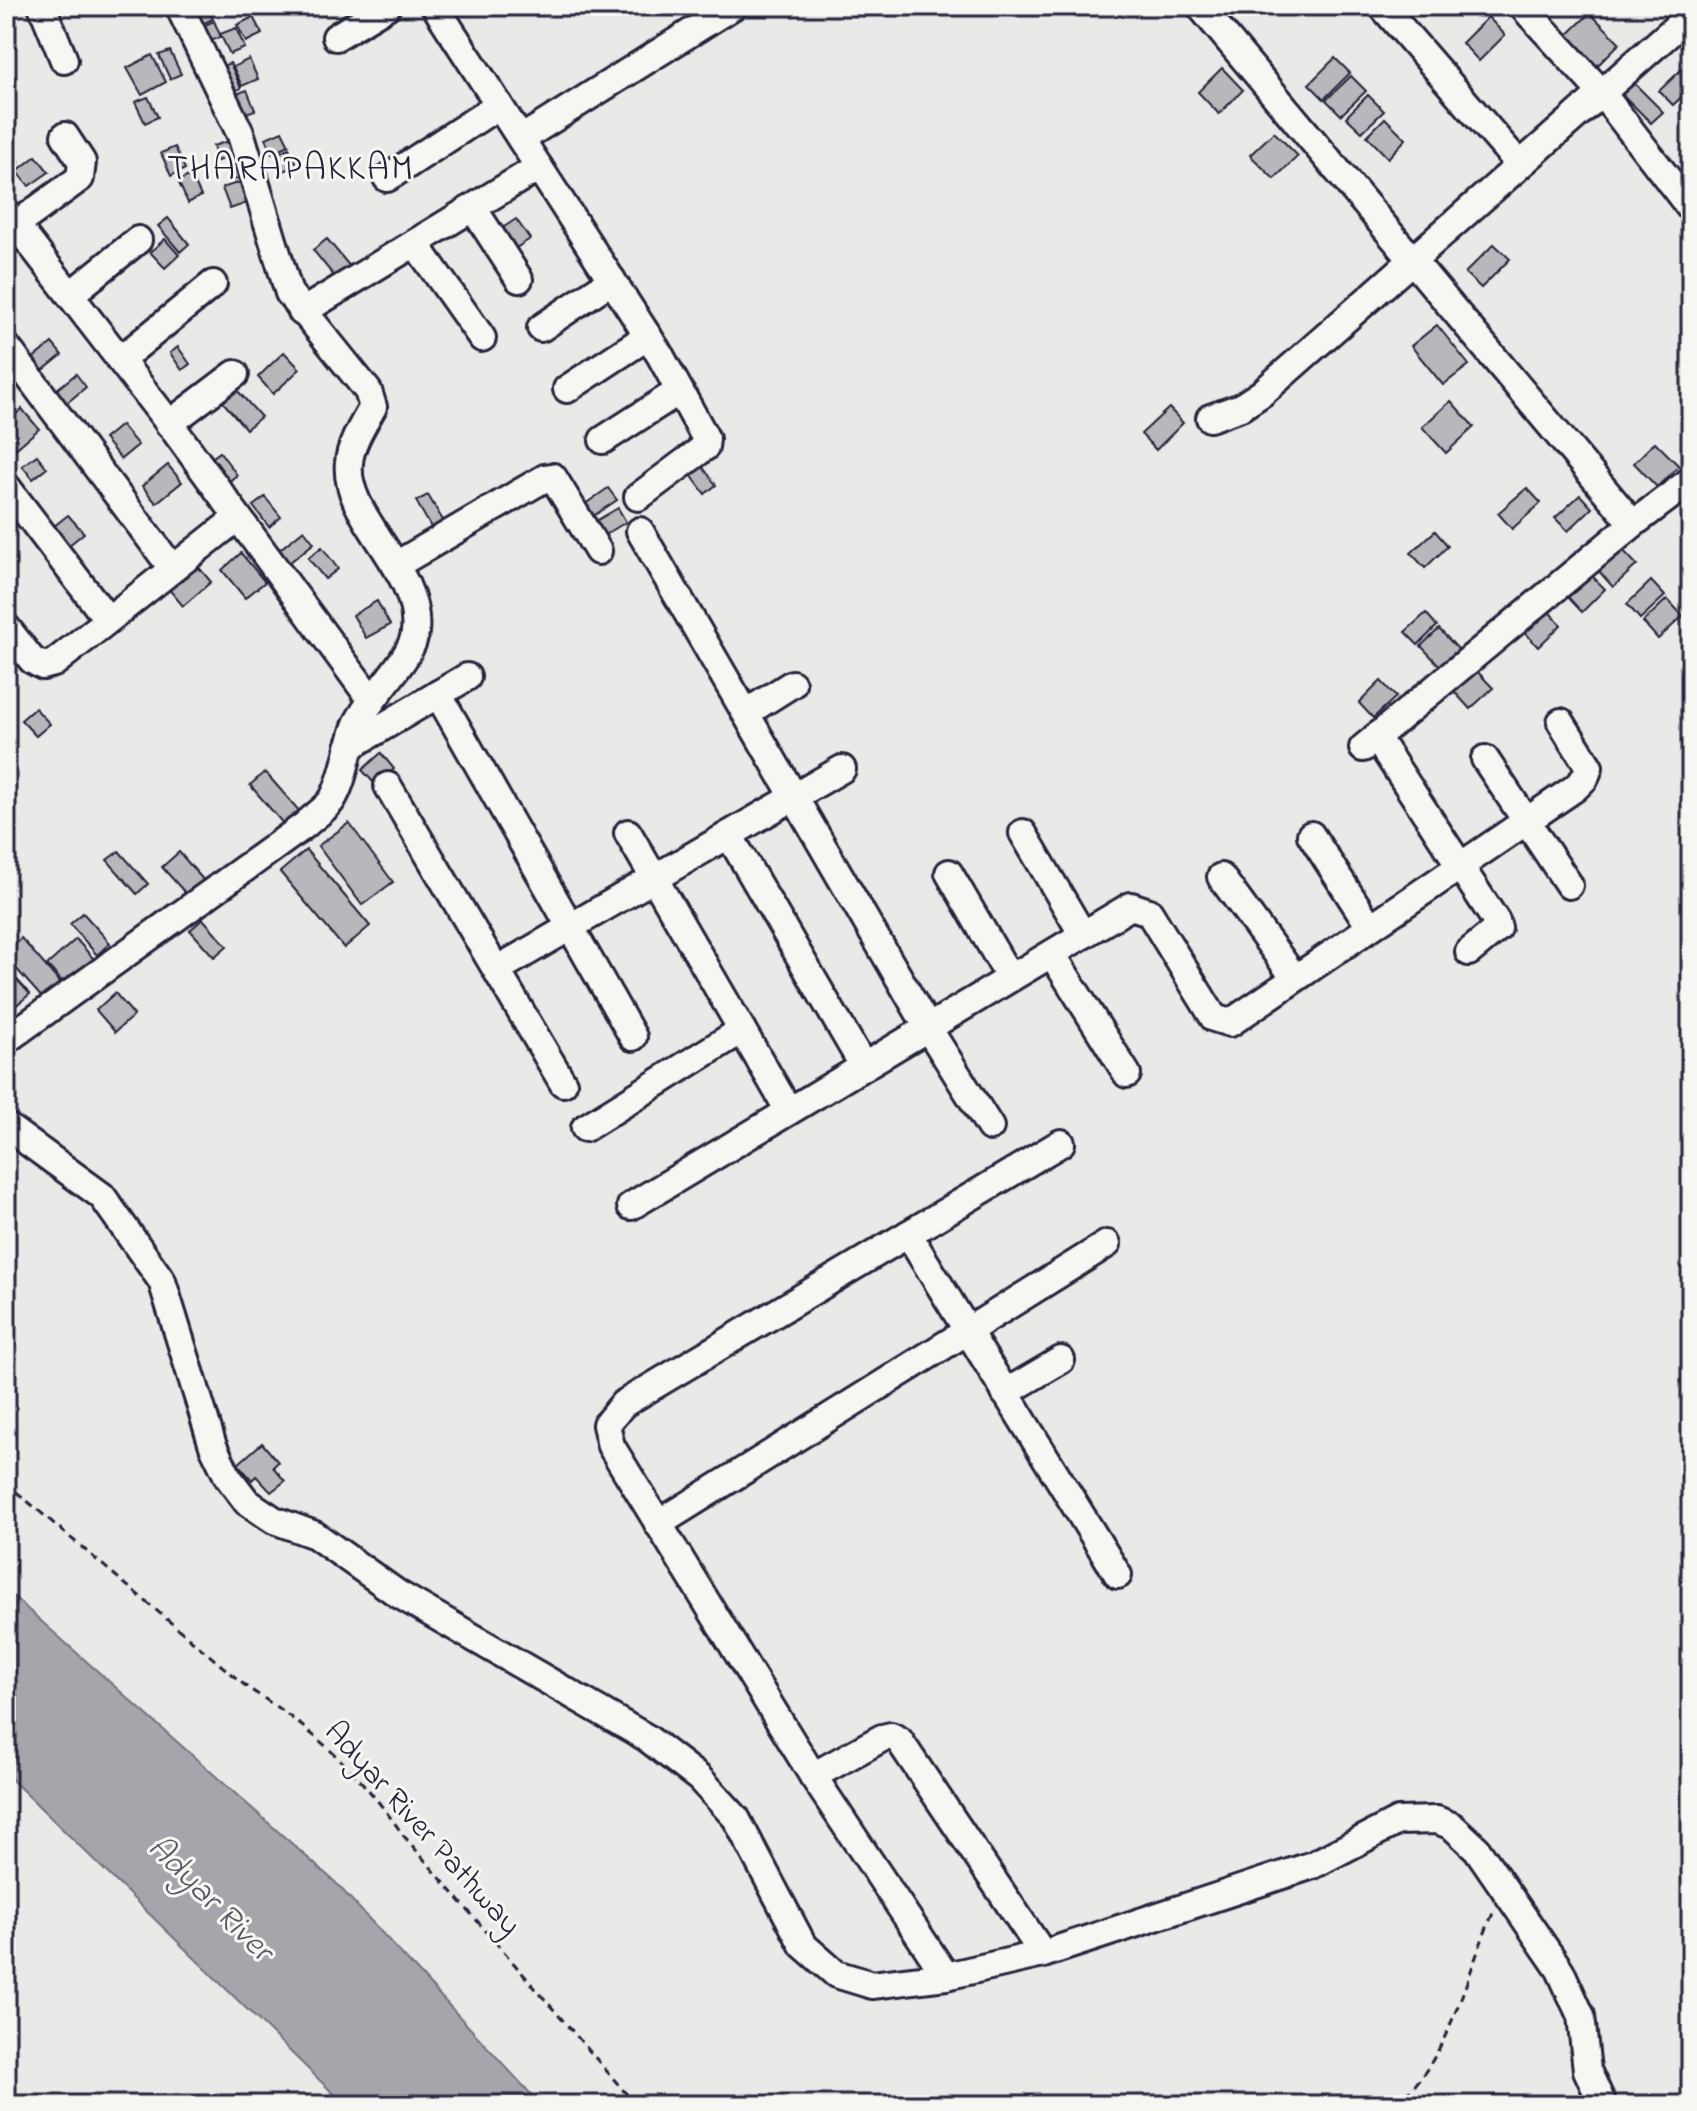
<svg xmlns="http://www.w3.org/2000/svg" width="1697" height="2111" viewBox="0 0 1697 2111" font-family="'Indie Flower',sans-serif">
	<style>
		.water { fill: #a5a5ac; stroke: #71717f; stroke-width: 2 }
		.building { fill: #b8b8bc; stroke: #22223b; stroke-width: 2 }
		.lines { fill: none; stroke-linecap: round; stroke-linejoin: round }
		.minor-casing { stroke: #22223b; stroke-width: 32 }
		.path { stroke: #22223b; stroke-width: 3; stroke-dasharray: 8 6; stroke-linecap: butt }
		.minor { stroke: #f6f6f2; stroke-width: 26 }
		.labels { text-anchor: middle; stroke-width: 6; stroke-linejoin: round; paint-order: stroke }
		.street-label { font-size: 32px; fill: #22223b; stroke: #f6f6f2 }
		.water-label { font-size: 34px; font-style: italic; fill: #565668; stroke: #f6f6f2 }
		.quarter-label { font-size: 36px; letter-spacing: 2px; fill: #22223b; stroke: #f6f6f2 }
	</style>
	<rect width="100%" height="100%" fill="#e9e9e7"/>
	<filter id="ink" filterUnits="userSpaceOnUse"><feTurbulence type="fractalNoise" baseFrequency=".0125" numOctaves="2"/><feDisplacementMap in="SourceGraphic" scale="16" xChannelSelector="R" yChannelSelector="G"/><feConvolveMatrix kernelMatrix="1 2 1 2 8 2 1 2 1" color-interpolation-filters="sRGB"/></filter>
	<g filter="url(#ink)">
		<path class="water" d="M6 1590 335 1882 541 2105H345L6 1774Z"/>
		<g class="building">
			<path d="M196 6H206L213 19 191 29 183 12Z"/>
			<path d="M1590 13 1620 43 1590 73 1559 43Z"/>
			<path d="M253 17 262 34 246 42 237 25Z"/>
			<path d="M1488 17 1505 35 1479 61 1462 43Z"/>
			<path d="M214 21 221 37 198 46 191 31Z"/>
			<path d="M236 28 245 48 230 54 220 34Z"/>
			<path d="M170 51 181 74 170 79 159 55Z"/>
			<path d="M152 55 166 82 142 95 127 68Z"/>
			<path d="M1335 58 1350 73 1324 99 1309 84Z"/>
			<path d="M249 59 258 79 242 86 233 67Z"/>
			<path d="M230 63 241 88 225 96 213 70Z"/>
			<path d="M1222 68 1243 90 1219 114 1198 92Z"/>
			<path d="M1681 70 1691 80V88L1673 105 1659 91Z"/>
			<path d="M1351 76 1366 91 1341 115 1326 100Z"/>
			<path d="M1633 82 1663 112 1651 123 1621 93Z"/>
			<path d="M247 90 255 110 238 116 231 96Z"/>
			<path d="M1368 95 1384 111 1362 132 1346 117Z"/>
			<path d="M148 97 158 117 145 123 135 102Z"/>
			<path d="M1385 118 1406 139 1388 158 1367 136Z"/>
			<path d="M282 131 289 145 272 153 266 138Z"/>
			<path d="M1274 132 1298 156 1274 179 1250 155Z"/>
			<path d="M232 140 237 155 217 161 213 146Z"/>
			<path d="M6 146 19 162 6 172Z"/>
			<path d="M175 147 185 169 171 176 161 153Z"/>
			<path d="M289 148 297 165 284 171 276 154Z"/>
			<path d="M36 156 49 172 29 186 17 171Z"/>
			<path d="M234 157 240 178 231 181 225 160Z"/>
			<path d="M191 175 201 196 188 203 178 181Z"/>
			<path d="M243 181 250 202 230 209 222 188Z"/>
			<path d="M168 218 189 244 180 252 158 226Z"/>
			<path d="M516 219 530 239 505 255 492 235Z"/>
			<path d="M165 239 179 255 165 268 150 252Z"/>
			<path d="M327 239 352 269 338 281 313 250Z"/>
			<path d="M1494 244 1510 259 1481 288 1465 273Z"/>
			<path d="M1437 325 1469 365 1443 385 1411 346Z"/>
			<path d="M52 343 62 355 41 372 31 360Z"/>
			<path d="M178 347 190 364 182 370 170 353Z"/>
			<path d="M284 352 300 369 273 394 258 377Z"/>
			<path d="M76 374 86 387 62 407 51 394Z"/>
			<path d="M237 390 261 417 246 429 223 402Z"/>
			<path d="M1451 401 1474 427 1446 453 1422 427Z"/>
			<path d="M1169 408 1183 423 1156 450 1141 434Z"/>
			<path d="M22 409 39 429 12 452 6 445V422Z"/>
			<path d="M121 425 138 445 121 459 104 439Z"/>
			<path d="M1655 442 1679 466 1657 487 1634 463Z"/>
			<path d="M220 452 237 475 219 489 201 466Z"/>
			<path d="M37 455 47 468 33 479 22 466Z"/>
			<path d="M168 465 182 482 156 503 142 486Z"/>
			<path d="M702 466 716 485 705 494 691 475Z"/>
			<path d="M608 488 617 500 586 521 578 509Z"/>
			<path d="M1527 488 1541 503 1512 529 1498 513Z"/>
			<path d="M428 495 448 529 436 536 416 501Z"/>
			<path d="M1580 495 1592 508 1568 531 1555 518Z"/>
			<path d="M265 497 281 517 269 527 253 506Z"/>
			<path d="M618 508 626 522 598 539 589 525Z"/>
			<path d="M68 515 84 533 68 546 53 527Z"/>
			<path d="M304 530 314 543 285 566 275 553Z"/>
			<path d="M1435 531 1448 546 1425 568 1411 553Z"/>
			<path d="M322 547 338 569 325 579 308 558Z"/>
			<path d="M1620 547 1637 565 1613 587 1597 569Z"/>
			<path d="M241 553 265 582 245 598 222 570Z"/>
			<path d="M191 558 211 582 183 606 162 581Z"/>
			<path d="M1589 573 1605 589 1582 612 1566 595Z"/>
			<path d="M1651 581 1665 596 1640 619 1627 604Z"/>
			<path d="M1667 599 1683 616 1658 639 1643 622Z"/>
			<path d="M377 601 390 625 366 638 353 615Z"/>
			<path d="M1544 606 1561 625 1538 647 1521 628Z"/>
			<path d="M1426 613 1437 626 1418 645 1405 632Z"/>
			<path d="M1439 629 1459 650 1441 667 1421 646Z"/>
			<path d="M1474 668 1493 688 1470 709 1452 689Z"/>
			<path d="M1381 681 1396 697 1373 718 1359 703Z"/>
			<path d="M35 708 50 724 36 736 21 720Z"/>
			<path d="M381 753 394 769 376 785 362 770Z"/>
			<path d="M265 772 301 813 286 827 250 785Z"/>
			<path d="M349 823 393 882 362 905 318 846Z"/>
			<path d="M306 850 370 926 344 948 280 872Z"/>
			<path d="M119 851 148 884 137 894 107 860Z"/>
			<path d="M179 852 205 882 188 896 162 867Z"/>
			<path d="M83 913 110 943 97 955 70 924Z"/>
			<path d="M203 919 227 946 214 957 190 930Z"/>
			<path d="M21 938 63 986 45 1001 6 957V952Z"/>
			<path d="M76 939 99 965 70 990 47 965Z"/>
			<path d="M8 970 30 994 14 1007 6 998Z"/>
			<path d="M115 993 134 1015 115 1032 96 1010Z"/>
			<path d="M262 1443 278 1462 273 1467 285 1481 271 1492 256 1476 252 1480 238 1464Z"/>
		</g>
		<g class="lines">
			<defs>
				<g id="minor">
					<path d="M42 6 64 60"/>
					<path d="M435 6 660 355 706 439 705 447 638 497"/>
					<path d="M1200 6 1633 524 1691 480"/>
					<path d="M1382 6 1519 164"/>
					<path d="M1522 6 1601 92 1691 209"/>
					<path d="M336 37 387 6"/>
					<path d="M521 139 733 6"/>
					<path d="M387 178 499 105"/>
					<path d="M473 208 519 279"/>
					<path d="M6 212 175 431 370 698"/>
					<path d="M6 232 80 178 82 162 65 136"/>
					<path d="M415 243 482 338"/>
					<path d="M70 295 138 240"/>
					<path d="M302 312 539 167"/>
					<path d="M541 328 612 280"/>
					<path d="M6 346 172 568"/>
					<path d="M120 360 213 284"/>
					<path d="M567 389 648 336"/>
					<path d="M1210 418 1241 407 1262 393 1691 14"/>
					<path d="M169 424 235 374"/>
					<path d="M603 440 679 391"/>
					<path d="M6 486 108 620"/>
					<path d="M640 531 928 1028 990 1127"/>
					<path d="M396 565 545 478 553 477 598 551"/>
					<path d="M6 627 32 660 43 666 54 663 237 518"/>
					<path d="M438 694 633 1037"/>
					<path d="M746 713 792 684"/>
					<path d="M1376 737 1496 921 1498 928 1469 952"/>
					<path d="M349 747 467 677"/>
					<path d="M1363 748 1633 524"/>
					<path d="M1485 759 1569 885"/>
					<path d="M388 786 563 1083"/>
					<path d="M628 833 789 1111"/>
					<path d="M1023 833 1083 935"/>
					<path d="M729 835 864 1067"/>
					<path d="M1311 835 1369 925"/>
					<path d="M949 873 1010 978"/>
					<path d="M1221 877 1294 977"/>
					<path d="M1052 954 1127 1074"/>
					<path d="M498 969 842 769"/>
					<path d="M6 1040 305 825C313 817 326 809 332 800 345 779 347 748 357 724 370 696 413 658 415 632 422 569 343 518 349 463 350 445 364 423 373 407L368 391 289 293 241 135 179 6"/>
					<path d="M6 1126 102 1196 162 1281 213 1446 228 1477 247 1502 274 1520 315 1535 398 1594 647 1738 699 1778 736 1818 803 1945 836 1974 872 1985 946 1976 1043 1954 1313 1865 1398 1821 1437 1820 1452 1826 1477 1849 1560 1970 1581 2016 1587 2070 1603 2105"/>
					<path d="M585 1128 742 1030"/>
					<path d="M631 1206 1131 906 1149 912 1214 1018 1230 1023 1575 788 1585 778 1589 767 1561 722"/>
					<path d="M908 1234 1118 1575"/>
					<path d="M1005 1393 1061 1360"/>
					<path d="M658 1524 1107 1244"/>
					<path d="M813 1776 882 1738 891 1736 899 1740 1043 1954"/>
					<path d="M946 1976 813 1776 611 1446 606 1425 623 1404 1061 1143"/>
				</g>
			</defs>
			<use href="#minor" class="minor-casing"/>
			<g class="path">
				<path d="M6 1483 248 1688C312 1728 360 1773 403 1835L636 2105"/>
				<path d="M1394 2105C1448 2066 1467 1970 1494 1911"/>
			</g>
			<use href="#minor" class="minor"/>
		</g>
	</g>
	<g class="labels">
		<g class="street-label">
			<text transform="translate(424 1827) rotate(48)" y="11">Adyar River Pathway</text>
		</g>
		<g class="water-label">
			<text transform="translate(212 1897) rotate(45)" y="12">Adyar River</text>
		</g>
		<g class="quarter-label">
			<text x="291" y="179">THARAPAKKAM</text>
		</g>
	</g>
	<rect width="1697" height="2111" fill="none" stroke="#f6f6f2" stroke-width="32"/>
	<rect x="16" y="16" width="1665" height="2079" fill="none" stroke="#22223b" stroke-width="3" filter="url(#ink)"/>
</svg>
